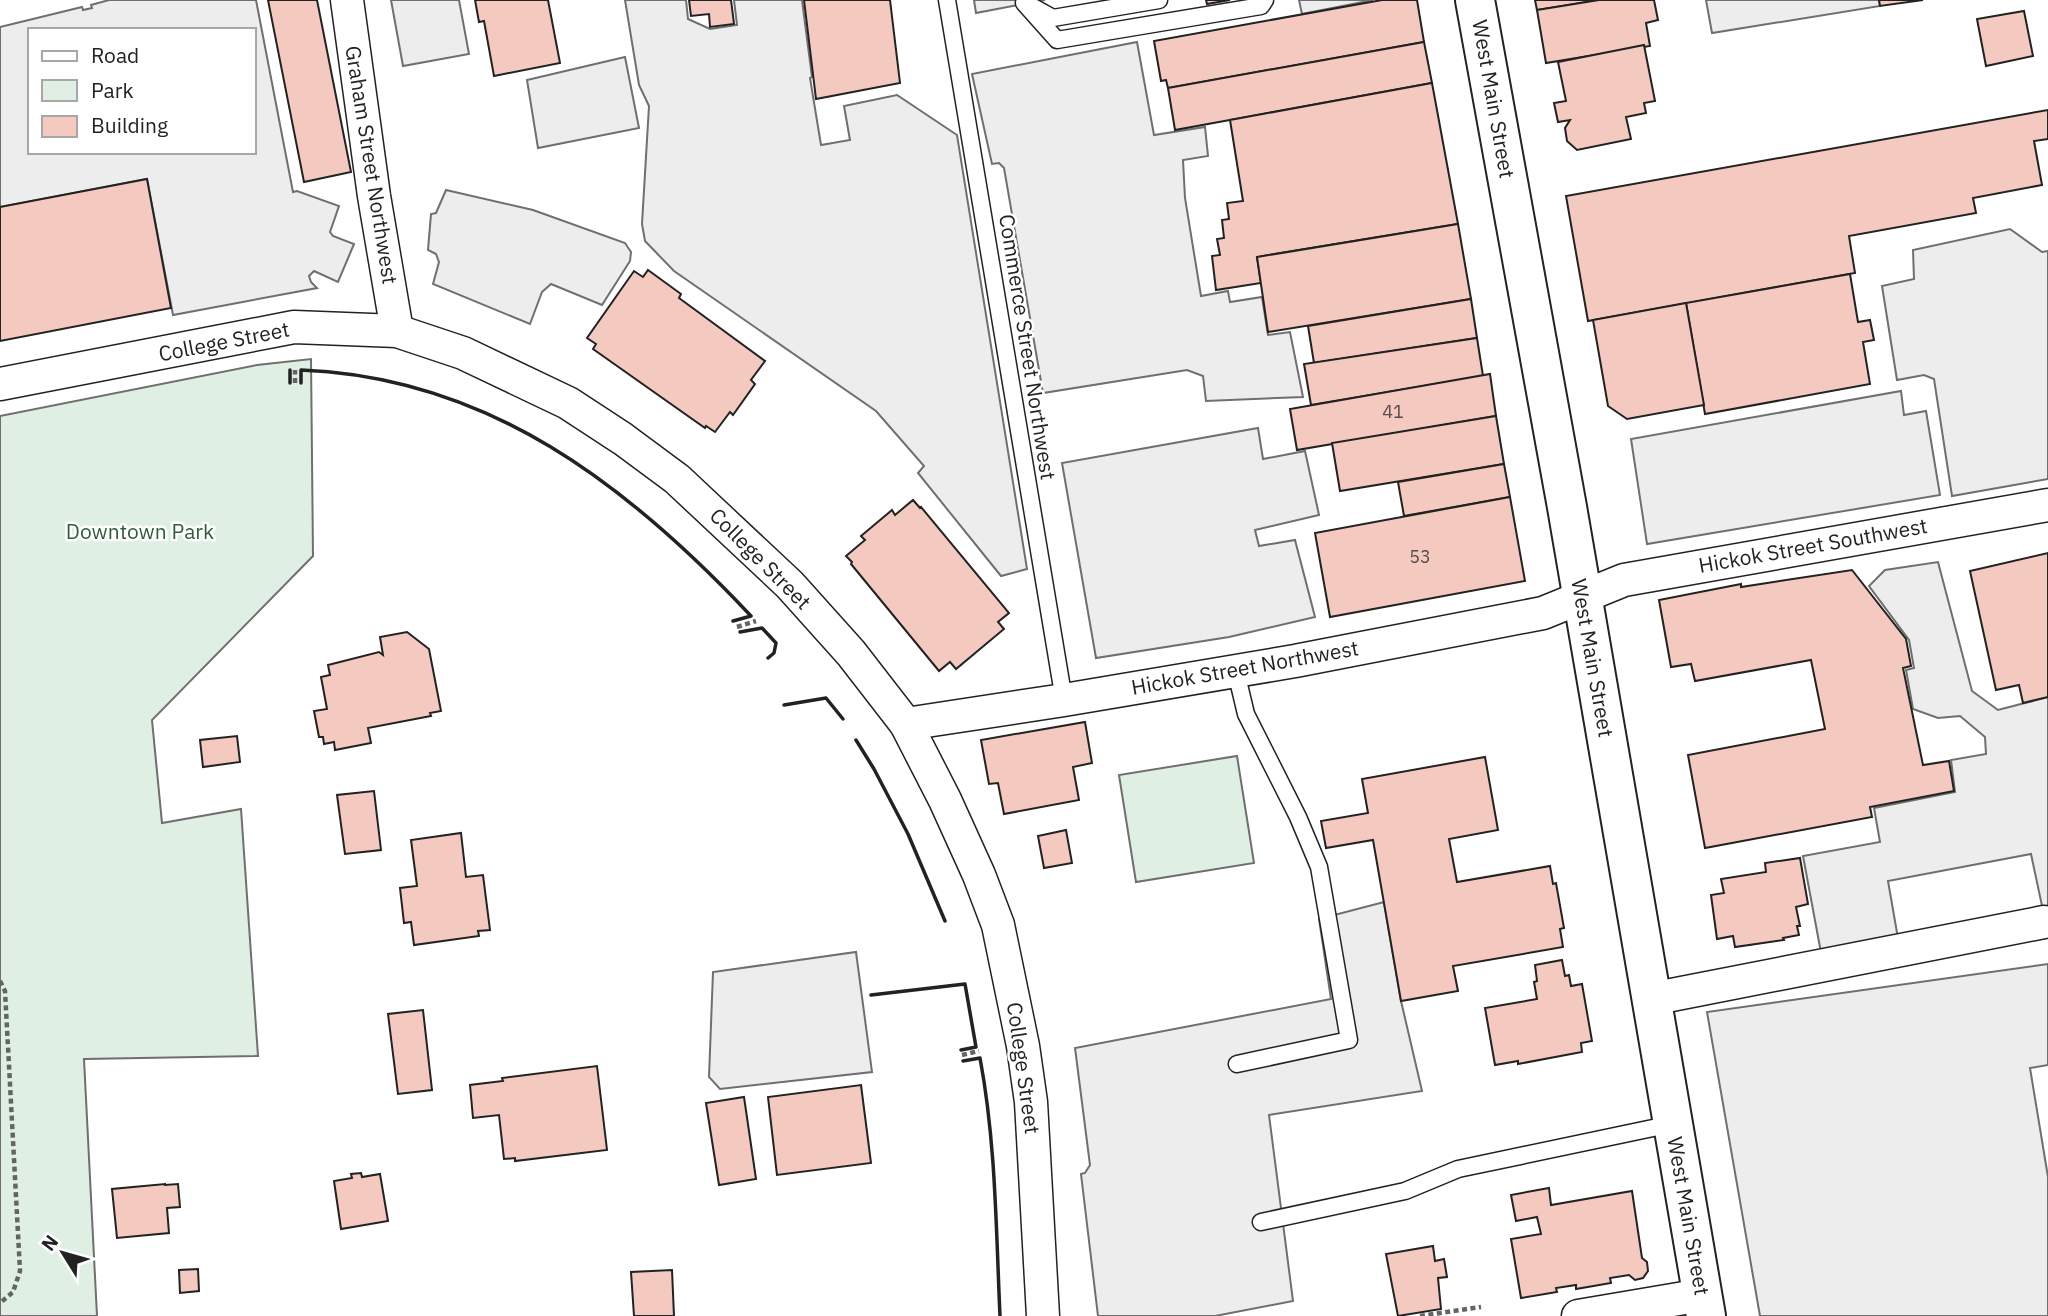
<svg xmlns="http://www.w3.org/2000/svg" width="2048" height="1316" viewBox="0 0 2048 1316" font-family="'IBM Plex Sans',sans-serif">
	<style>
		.green { fill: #e0efe3; stroke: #6f6f6f; stroke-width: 2 }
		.parking { fill: #ededed; stroke: #6f6f6f; stroke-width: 2; fill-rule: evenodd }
		.building { fill: #f3c9c0; stroke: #222; stroke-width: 2 }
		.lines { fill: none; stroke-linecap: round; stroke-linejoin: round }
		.service-casing { stroke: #222; stroke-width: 19 }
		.minor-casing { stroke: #222; stroke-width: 35 }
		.primary-casing { stroke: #222; stroke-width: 42 }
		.path { stroke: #646464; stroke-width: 4.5; stroke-dasharray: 5 3.5; stroke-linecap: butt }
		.service { stroke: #fff; stroke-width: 16 }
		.minor { stroke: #fff; stroke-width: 32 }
		.primary { stroke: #fff; stroke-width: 38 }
		.wall { stroke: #222; stroke-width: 3.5 }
		.labels { text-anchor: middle; stroke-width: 5; stroke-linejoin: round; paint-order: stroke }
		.number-label { font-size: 18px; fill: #564c4a }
		.street-label { font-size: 21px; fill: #222; stroke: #fff }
		.park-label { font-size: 21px; fill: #2f5e38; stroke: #fff }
	</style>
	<rect width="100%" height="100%" fill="#fff"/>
	<g class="green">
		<path d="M311 359 313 556 152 720 162 823 241 809 258 1056 84 1059 97 1316H0V416L257 365Z"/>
		<path d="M1237 756 1254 863 1136 882 1119 775Z"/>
	</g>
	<g class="parking">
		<path d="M109 0H256L293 192 297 191 339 206 330 232 333 236 354 244 338 282 314 271 309 276 311 282 317 288 173 315 147 179 0 207V27L82 7 83 10 92 8 91 5ZM30 30H254V152H30Z"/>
		<path d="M391 0H459L469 54 403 66Z"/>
		<path d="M625 0H686L688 19 710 29 737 25 734 0H802L812 77 810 78 821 145 850 140 844 106 897 95 957 135 1027 569 1001 576 918 473 924 466 876 411 674 271 645 241 642 224 649 106 639 85Z"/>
		<path d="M974 0H1045L976 13Z"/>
		<path d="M1299 0H1373L1302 14Z"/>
		<path d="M1706 0H1879L1880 6 1712 33Z"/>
		<path d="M1137 42 1154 135 1205 127 1208 156 1183 160 1185 198 1201 296 1228 291 1230 302 1262 297 1268 335 1290 332 1303 397 1206 401 1203 376 1187 370 1043 393 1004 168 999 163 992 164 972 74Z"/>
		<path d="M625 57 639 128 538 148 527 80Z"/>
		<path d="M446 190 533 210 625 243 631 252 630 261 602 305 551 284 542 292 530 324 433 284 439 262 436 254 428 250 431 214 436 213Z"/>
		<path d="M2010 229 2042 252 2048 251V479L1952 496 1934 379 1924 375 1897 380 1882 286 1914 279 1913 250Z"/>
		<path d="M1901 391 1904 415 1926 411 1940 495 1647 544 1631 439Z"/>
		<path d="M1258 428 1263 459 1305 451 1319 515 1255 530 1259 546 1295 540 1315 617 1229 637 1096 658 1062 463Z"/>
		<path d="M1938 562 1972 691 1998 710 2048 697V934L2031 854 1888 881 1899 944 1822 958 1803 856 1880 842 1874 808 1955 792 1951 760 1986 754 1985 737 1960 716 1938 718 1913 709 1906 670 1914 668 1909 640 1869 586 1885 570Z"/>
		<path d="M1384 902 1401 1001 1422 1091 1269 1115 1293 1301 1215 1316H1098L1081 1174 1085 1173 1090 1165 1075 1048 1331 999 1319 919Z"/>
		<path d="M856 952 872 1072 720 1089 709 1077 713 972Z"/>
		<path d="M2048 964V1065L2030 1068 2048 1177V1316H1760L1707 1012Z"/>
	</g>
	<g class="building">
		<path d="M268 0H317L351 172 304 182Z"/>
		<path d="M475 0H548L560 63 494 76 484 21 479 22Z"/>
		<path d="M689 0H731L734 24 710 27 709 14 691 16Z"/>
		<path d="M804 0H890L900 83 816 99Z"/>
		<path d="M1206 0H1230L1207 4Z"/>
		<path d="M1382 0H1417L1424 42 1168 88 1166 80 1161 81 1154 41Z"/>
		<path d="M1535 0H1599L1537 10Z"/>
		<path d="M1599 0H1654L1658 20 1646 23 1650 46 1546 63 1537 10Z"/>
		<path d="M1879 0H1923L1880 6Z"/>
		<path d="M2024 11 2033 56 1986 66 1977 19Z"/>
		<path d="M1424 42 1432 83 1175 130 1168 88Z"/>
		<path d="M1644 45 1655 101 1644 103 1646 113 1626 117 1631 139 1577 150 1567 141 1565 128 1570 120 1558 122 1554 103 1566 101 1558 62Z"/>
		<path d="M1432 83 1458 224 1257 257 1261 283 1216 290 1212 256 1220 255 1217 239 1224 238 1222 220 1229 219 1227 203 1243 201 1230 120Z"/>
		<path d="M2048 110V139L2034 141 2042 185 1973 198 1976 213 1849 236 1855 273 1588 321 1566 196Z"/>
		<path d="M147 179 171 308 0 341V207Z"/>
		<path d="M1458 224 1471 299 1268 332 1257 257Z"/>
		<path d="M648 270 681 294 679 298 765 361 751 380 755 384 733 415 730 412 715 432 706 426 705 428 593 349 596 344 587 338 634 271 643 277Z"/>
		<path d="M1850 274 1858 322 1870 320 1874 340 1863 342 1870 384 1705 414 1686 303Z"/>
		<path d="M1471 299 1477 338 1314 363 1308 326Z"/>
		<path d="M1686 303 1704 405 1627 419 1608 406 1593 320Z"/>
		<path d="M1477 338 1483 376 1311 405 1304 364Z"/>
		<path d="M1490 374 1496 416 1297 450 1290 409Z"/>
		<path d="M1496 416 1504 464 1340 491 1332 443Z"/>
		<path d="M1504 464 1510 497 1404 516 1398 482Z"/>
		<path d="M1510 497 1525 581 1330 617 1315 533Z"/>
		<path d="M913 500 920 508 921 507 1009 613 998 622 1004 629 956 669 950 662 939 671 851 564 852 562 846 556 865 540 861 536 892 510 895 515Z"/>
		<path d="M2048 553V697L2023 703 2019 685 1996 690 1970 571Z"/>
		<path d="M1852 570 1906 639 1911 666 1903 668 1923 765 1949 761 1954 791 1870 807 1872 817 1705 848 1688 755 1825 729 1811 660 1695 681 1691 664 1671 667 1659 600 1741 584V587Z"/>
		<path d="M407 632 429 649 441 711 430 713 431 716 368 728 371 743 335 750 334 742 324 744 323 737H319L314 711 327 709 321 677 330 675 328 665 379 652 383 655 380 637Z"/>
		<path d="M1085 722 1092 763 1073 767 1079 800 1004 814 998 783 989 784 981 740Z"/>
		<path d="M237 736 240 762 203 767 200 740Z"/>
		<path d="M1485 757 1498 830 1449 839 1457 882 1550 866 1553 884 1556 883 1564 928 1560 929 1563 947 1453 966 1458 991 1401 1001 1373 840 1326 848 1321 821 1368 813 1362 779Z"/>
		<path d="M374 791 381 850 345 854 337 795Z"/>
		<path d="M1066 830 1072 863 1044 868 1038 836Z"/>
		<path d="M461 833 466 877 483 875 490 930 478 931 479 936 414 945 411 922 404 923 400 888 417 886 411 840Z"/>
		<path d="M1800 858 1808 904 1796 907 1800 926H1797L1799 935 1783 938 1784 940 1735 947 1733 936 1717 939 1711 895 1724 893 1721 879 1766 872 1765 863Z"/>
		<path d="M1562 960 1565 976 1569 975 1571 986 1582 984 1592 1041 1581 1043 1582 1052 1518 1064V1061L1495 1065 1485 1008 1537 999 1534 982 1537 981 1535 965Z"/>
		<path d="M423 1010 432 1090 398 1094 388 1014Z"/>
		<path d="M597 1066 607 1150 515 1161V1158L504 1159 499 1115 473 1118 470 1085 503 1081 502 1078Z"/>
		<path d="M861 1085 871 1163 777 1175 768 1097Z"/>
		<path d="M744 1097 756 1179 719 1185 706 1103Z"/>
		<path d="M361 1173 362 1177 380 1174 388 1221 341 1229 334 1181 352 1178 351 1174Z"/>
		<path d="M165 1184V1185L178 1184 180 1207 167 1208 169 1233 117 1238 112 1189Z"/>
		<path d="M1549 1188 1551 1205 1632 1191 1642 1258 1647 1262 1648 1271 1643 1278 1635 1280 1629 1275 1610 1278 1611 1283 1576 1289V1285L1556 1288 1557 1292 1521 1298 1511 1239 1541 1234 1537 1217 1516 1221 1511 1195Z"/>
		<path d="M1433 1246 1435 1261 1444 1259 1447 1277 1438 1278 1441 1309 1398 1316 1386 1254Z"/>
		<path d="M198 1269 199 1291 180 1293 179 1270Z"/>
		<path d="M672 1270 674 1316H634L631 1272Z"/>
	</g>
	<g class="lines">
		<defs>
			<g id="service">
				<path d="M947 0 1064 700"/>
				<path d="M1024 3 1057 40 1261 6 1265 0"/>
				<path d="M1033 7 1053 18 1159 0"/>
				<path d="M1236 672 1246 714 1298 817 1319 867 1349 1040 1237 1064"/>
				<path d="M1261 1222 1405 1191 1458 1169 1672 1124"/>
			</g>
			<g id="minor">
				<path d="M347 0 374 196 397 331"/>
				<path d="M0 384 294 327 397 331 463 353 568 403 623 439 677 479 790 585 851 653 906 724 945 800 979 875 998 925 1023 1046 1031 1102 1043 1316"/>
				<path d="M906 724 1064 700 1295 661 1543 613 1624 580 2048 505"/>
				<path d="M1651 999 2044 922"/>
				<path d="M1578 1316 1702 1295"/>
			</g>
			<path id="primary" d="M1475 0 1567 507 1706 1316"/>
		</defs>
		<use href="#service" class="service-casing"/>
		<use href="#minor" class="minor-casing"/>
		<use href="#primary" class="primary-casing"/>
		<g class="path">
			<path d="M295 383V370"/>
			<path d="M737 627 756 621"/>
			<path d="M0 981 5 991 20 1271 13 1292 0 1303"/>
			<path d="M962 1055 979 1051"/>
			<path d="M1420 1316 1481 1307"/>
		</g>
		<use href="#service" class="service"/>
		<use href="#minor" class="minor"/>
		<use href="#primary" class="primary"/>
		<g class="wall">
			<path d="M290 383V370"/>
			<path d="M301 383V370C488 377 628 485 751 616L733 621"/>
			<path d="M740 632 762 628 776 643 774 653 768 658"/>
			<path d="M784 705 826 698 843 719"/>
			<path d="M856 740 874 769 908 834 945 921"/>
			<path d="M871 995 965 984 976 1047 961 1050"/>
			<path d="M963 1061 980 1058C996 1143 996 1230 1000 1316"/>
		</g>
	</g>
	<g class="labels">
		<g class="number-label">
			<text x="1393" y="418">41</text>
			<text x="1420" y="563">53</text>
		</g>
		<g class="street-label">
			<text transform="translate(1493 99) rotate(80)" y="7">West Main Street</text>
			<text transform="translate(371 165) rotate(81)" y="7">Graham Street Northwest</text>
			<text transform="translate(224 342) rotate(-11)" y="7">College Street</text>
			<text transform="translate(1027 347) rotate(81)" y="7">Commerce Street Northwest</text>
			<text transform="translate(1813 546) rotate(-10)" y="7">Hickok Street Southwest</text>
			<text transform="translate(760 559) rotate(45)" y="7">College Street</text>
			<text transform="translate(1592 658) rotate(80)" y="7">West Main Street</text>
			<text transform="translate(1245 668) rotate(-10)" y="7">Hickok Street Northwest</text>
			<text transform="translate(1023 1068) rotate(82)" y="7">College Street</text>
			<text transform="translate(1688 1216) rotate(80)" y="7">West Main Street</text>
		</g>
		<g class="park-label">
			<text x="140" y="539">Downtown Park</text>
		</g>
	</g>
	<rect x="28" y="28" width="228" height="126" fill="#ffffff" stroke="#a7a7a7" stroke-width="2"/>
	<rect x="42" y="51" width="35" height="10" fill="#ffffff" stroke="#a7a7a7" stroke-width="2"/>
	<text x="91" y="63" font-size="21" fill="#222222">Road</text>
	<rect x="42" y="80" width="35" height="21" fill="#e0efe3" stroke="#a7a7a7" stroke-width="2"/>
	<text x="91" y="98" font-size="21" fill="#222222">Park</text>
	<rect x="42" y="116" width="35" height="21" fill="#f3c9c0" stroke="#a7a7a7" stroke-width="2"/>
	<text x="91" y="133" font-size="21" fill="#222222">Building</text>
	<g transform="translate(63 1253) rotate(307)" stroke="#ffffff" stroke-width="5" paint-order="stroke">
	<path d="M0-5L12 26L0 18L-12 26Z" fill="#222222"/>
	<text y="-10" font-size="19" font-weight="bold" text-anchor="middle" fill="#222222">N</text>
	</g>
</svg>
